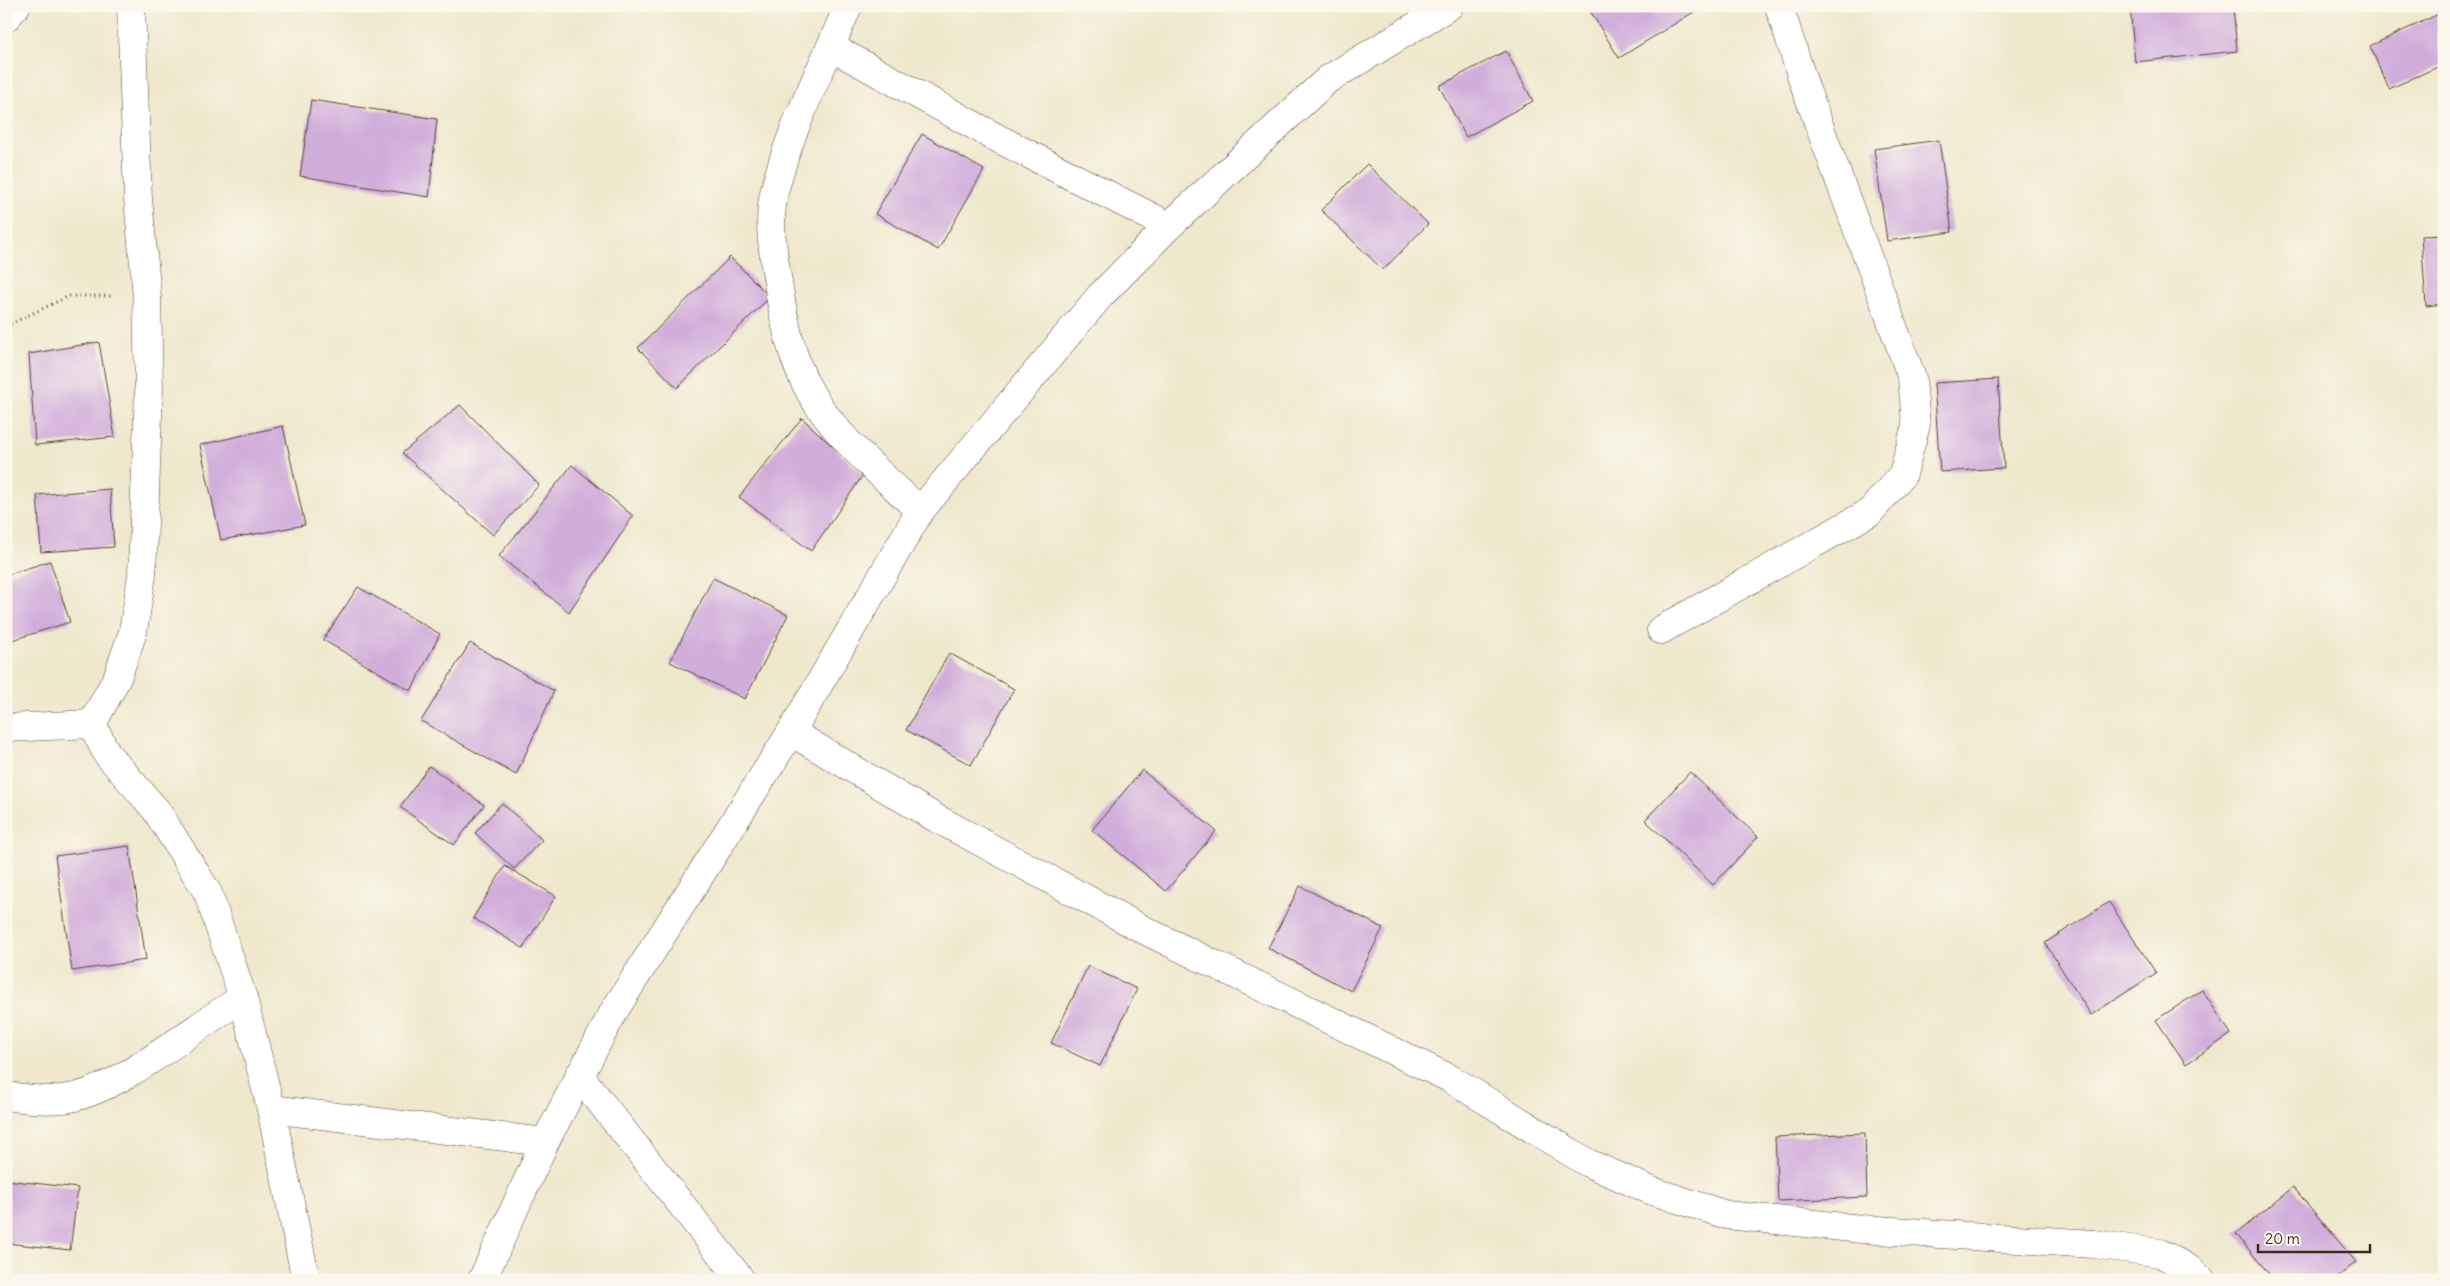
<svg xmlns="http://www.w3.org/2000/svg" width="2450" height="1286" viewBox="0 0 2450 1286" font-family="Delius,sans-serif">
	<style>
		.building { fill: #d0adda }
		.lines { fill: none; stroke-linecap: round; stroke-linejoin: round }
		.minor-casing { stroke: #564638; stroke-width: 29 }
		.path { stroke: #564638; stroke-width: 3; stroke-dasharray: 1 4; stroke-linecap: butt }
		.minor { stroke: #fff; stroke-width: 28 }
	</style>
	<rect width="100%" height="100%" fill="#fbf7ec"/>
	<filter id="ink" filterUnits="userSpaceOnUse"><feTurbulence type="fractalNoise" baseFrequency=".02" numOctaves="2"/><feDisplacementMap in="SourceGraphic" scale="10" xChannelSelector="R" yChannelSelector="G"/><feConvolveMatrix kernelMatrix="1 2 1 2 8 2 1 2 1" color-interpolation-filters="sRGB"/></filter>
	<filter id="wash" filterUnits="userSpaceOnUse"><feTurbulence type="fractalNoise" baseFrequency=".0096" numOctaves="4" result="noise"/><feDisplacementMap in="SourceGraphic" scale="20" xChannelSelector="R" yChannelSelector="G"/><feGaussianBlur stdDeviation="1.12" result="paint"/><feColorMatrix in="noise" values="0 0 0 0 0 0 0 0 0 0 0 0 0 0 0 0 0 1.4 0 .05"/><feComposite in="paint" operator="in"/></filter>
	<g filter="url(#wash)">
		<rect width="100%" height="100%" fill="#efe8cd"/>
		<g id="blocks">
			<g class="building">
				<path d="M1587 6H1694L1697 10 1619 58Z"/>
				<path d="M2130 6H2233L2237 51 2135 62Z"/>
				<path d="M2268 6H2291V7L2269 11Z"/>
				<path d="M2443 12 2444 64 2389 89 2370 46Z"/>
				<path d="M1506 51 1533 101 1466 137 1439 86Z"/>
				<path d="M311 100 437 119 429 197 300 176Z"/>
				<path d="M922 134 984 170 938 250 875 214Z"/>
				<path d="M1939 140 1952 232 1887 241 1874 149Z"/>
				<path d="M1367 164 1428 224 1383 270 1321 210Z"/>
				<path d="M2444 235V304L2426 306 2421 236Z"/>
				<path d="M730 257 770 297 677 388 638 348Z"/>
				<path d="M99 342 115 437 35 445 29 354Z"/>
				<path d="M1998 379 2004 468 1940 472 1934 383Z"/>
				<path d="M460 405 539 485 493 535 402 453Z"/>
				<path d="M802 418 863 475 811 551 739 497Z"/>
				<path d="M283 426 305 525 221 540 200 445Z"/>
				<path d="M572 465 633 516 569 612 499 556Z"/>
				<path d="M110 489 114 547 41 552 37 495Z"/>
				<path d="M50 561 70 622 6 642V575Z"/>
				<path d="M713 578 788 615 745 699 670 662Z"/>
				<path d="M358 587 440 634 411 691 323 640Z"/>
				<path d="M470 643 554 691 516 775 421 721Z"/>
				<path d="M949 653 1014 689 971 765 906 730Z"/>
				<path d="M429 766 484 805 454 845 400 807Z"/>
				<path d="M1142 770 1216 831 1166 891 1092 830Z"/>
				<path d="M1690 772 1758 837 1713 885 1645 820Z"/>
				<path d="M502 803 542 840 514 869 475 833Z"/>
				<path d="M129 846 146 960 72 971 55 856Z"/>
				<path d="M505 866 556 896 523 948 473 918Z"/>
				<path d="M1300 886 1383 928 1351 991 1268 948Z"/>
				<path d="M2109 902 2156 973 2091 1015 2045 943Z"/>
				<path d="M1088 966 1137 989 1100 1066 1051 1043Z"/>
				<path d="M2202 990 2231 1034 2186 1064 2156 1020Z"/>
				<path d="M1865 1133 1867 1197 1778 1201 1775 1137Z"/>
				<path d="M6 1180 78 1188 70 1250 6 1243Z"/>
				<path d="M2293 1187 2356 1262 2334 1280H2274L2236 1234Z"/>
			</g>
		</g>
	</g>
	<g filter="url(#ink)">
		<use href="#blocks" fill-opacity="0" stroke="#564638" stroke-width="1"/>
		<g class="lines">
			<defs>
				<g id="minor">
					<path d="M131 6 138 199 147 297 149 388 142 575 133 632 117 678 92 724 107 754 156 810 208 893 243 998 271 1109 306 1280"/>
					<path d="M848 6C823 67 791 125 775 189 767 219 773 253 778 283 784 320 791 359 810 392 837 439 882 474 920 511"/>
					<path d="M6 18 16 6"/>
					<path d="M831 47 999 139 1169 226"/>
					<path d="M1661 630 1870 512 1903 474 1916 425 1912 378 1804 84 1779 6"/>
					<path d="M6 728 92 724"/>
					<path d="M791 732 934 817 1148 932 1451 1079 1588 1163 1652 1191 1727 1215 1862 1229 2093 1244 2160 1253 2191 1270 2201 1280"/>
					<path d="M579 1075 741 1280"/>
					<path d="M6 1096C29 1099 52 1102 75 1097 132 1082 192 1027 243 998"/>
					<path d="M271 1109 545 1142"/>
					<path d="M482 1280 545 1142 614 1011 791 732 920 511 1100 296 1169 226 1327 80 1449 6"/>
				</g>
			</defs>
			<use href="#minor" class="minor-casing"/>
			<path class="path" d="M6 326 69 296H114"/>
			<use href="#minor" class="minor"/>
		</g>
	</g>
	<rect width="2450" height="1286" fill="none" stroke="#fbf7ec" stroke-width="25"/>
	<path d="M2258 1244v8h112v-8" fill="none" stroke="#3b2a1e" stroke-width="2.5"/>
	<text x="2265" y="1244" font-size="15" fill="#3b2a1e" stroke="#fbf7ec" stroke-width="4" paint-order="stroke">20 m</text>
</svg>
